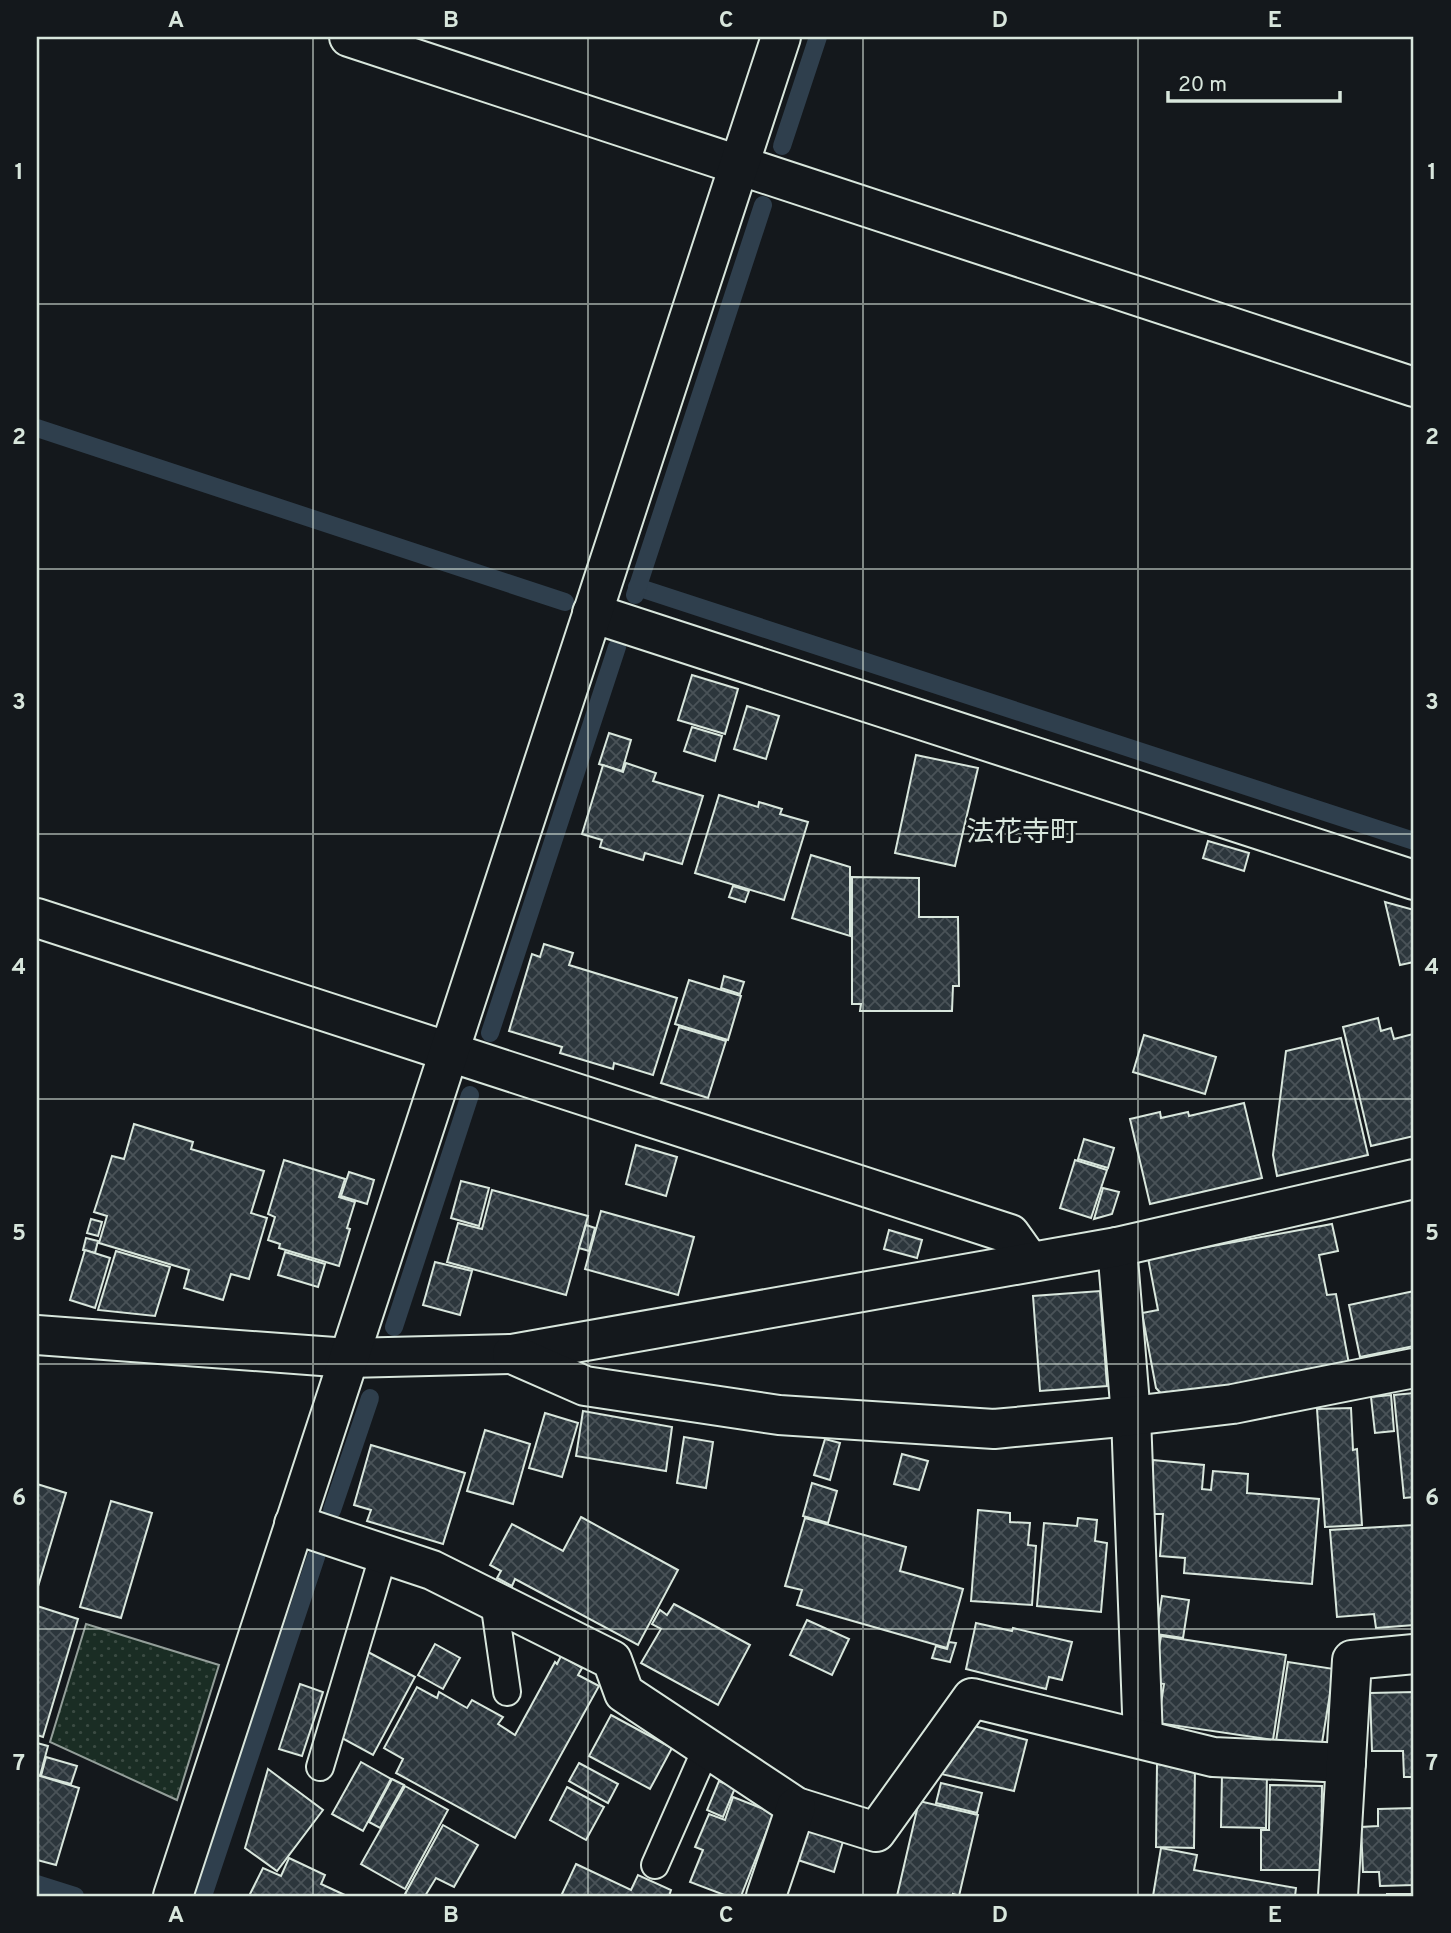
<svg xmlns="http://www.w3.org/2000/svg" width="1451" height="1933" viewBox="0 0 1451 1933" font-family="Overpass,'Noto Sans JP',sans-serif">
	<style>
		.grass { fill: url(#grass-dots); stroke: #939e99; stroke-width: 2 }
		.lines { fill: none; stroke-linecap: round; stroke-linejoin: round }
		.stream { stroke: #2f3f4d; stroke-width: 18 }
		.building { fill: url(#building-cross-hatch); stroke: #d8e6dc; stroke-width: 2 }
		.lane-casing { stroke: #d8e6dc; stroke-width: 30 }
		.street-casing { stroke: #d8e6dc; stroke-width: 42 }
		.lane { stroke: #14181c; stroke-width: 26 }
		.street { stroke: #14181c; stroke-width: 38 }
		.grid { fill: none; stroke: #d8e6dc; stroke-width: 2; stroke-opacity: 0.55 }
		.labels { text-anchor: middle; stroke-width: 5; stroke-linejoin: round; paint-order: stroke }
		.quarter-label { font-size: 28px; fill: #d8e6dc; stroke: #14181c }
		.neatline { fill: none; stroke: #d8e6dc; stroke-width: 2.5 }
		.grid-label { font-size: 23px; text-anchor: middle; font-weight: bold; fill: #d8e6dc }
	</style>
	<defs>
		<pattern id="grass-dots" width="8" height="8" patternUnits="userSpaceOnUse" patternTransform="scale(1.75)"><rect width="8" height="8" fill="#1a2d24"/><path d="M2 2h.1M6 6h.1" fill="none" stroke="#3b4b43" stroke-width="1.8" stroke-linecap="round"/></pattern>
		<pattern id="building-cross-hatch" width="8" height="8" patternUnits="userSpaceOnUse" patternTransform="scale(1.75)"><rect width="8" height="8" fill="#2c363c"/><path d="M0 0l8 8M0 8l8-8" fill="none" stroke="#4a5358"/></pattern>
	</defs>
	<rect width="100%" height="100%" fill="#14181c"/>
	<path class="grass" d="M86 1624 219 1665 177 1800 50 1742Z"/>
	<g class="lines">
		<g class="stream">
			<path d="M782 146 818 37"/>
			<path d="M37 428 565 602"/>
			<path d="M637 587 1414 841"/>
			<path d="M635 595 763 205"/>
			<path d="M490 1033 617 647"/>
			<path d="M394 1327 470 1095"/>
			<path d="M332 1510 370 1398"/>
			<path d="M37 1884 75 1896"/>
			<path d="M203 1896 316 1557"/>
		</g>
	</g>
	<g class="building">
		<path d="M692 675 738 689 725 734 678 720Z"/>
		<path d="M747 706 779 716 766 759 734 749Z"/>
		<path d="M692 727 722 736 715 761 684 751Z"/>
		<path d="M609 733 631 740 622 771 599 764Z"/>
		<path d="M916 755 978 768 955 866 895 853Z"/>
		<path d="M626 763 656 773 653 781 703 796 682 864 645 853 643 860 600 847 602 840 582 834 603 765 623 772Z"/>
		<path d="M719 795 758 807 759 802 782 809 780 814 808 822 784 900 695 873Z"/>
		<path d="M1208 841 1249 853 1244 871 1203 858Z"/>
		<path d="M811 855 850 867V936L792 918Z"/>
		<path d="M852 877 919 878V917H958L959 986H953L952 1011H860L861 1004H852Z"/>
		<path d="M733 886 749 891 745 902 729 897Z"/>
		<path d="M1385 902 1414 910V962L1400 965Z"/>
		<path d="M544 944 573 953 569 965 677 998 653 1075 614 1063 613 1069 560 1053 562 1047 509 1031 532 954 540 957Z"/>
		<path d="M724 976 744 982 740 994 721 988Z"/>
		<path d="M689 980 741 996 728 1040 675 1024Z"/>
		<path d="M1378 1018 1381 1031 1391 1028 1394 1039 1413 1034 1414 1136 1371 1146 1343 1027Z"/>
		<path d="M679 1027 726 1041 708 1098 661 1083Z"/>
		<path d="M1144 1035 1216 1057 1205 1094 1133 1072Z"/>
		<path d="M1341 1038 1368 1155 1277 1176 1273 1155 1286 1051Z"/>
		<path d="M1244 1103 1262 1178 1150 1204 1130 1119 1160 1112 1161 1118 1188 1112 1189 1116Z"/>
		<path d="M134 1124 193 1142 191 1149 264 1171 251 1213 267 1218 249 1279 231 1274 223 1300 184 1288 189 1270 99 1243 107 1216 94 1212 112 1156 124 1159Z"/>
		<path d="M1084 1139 1114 1148 1108 1168 1078 1159Z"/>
		<path d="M636 1145 677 1157 666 1196 626 1184Z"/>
		<path d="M284 1160 345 1179 339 1197 355 1202 347 1228 350 1229 339 1266 279 1248 280 1244 268 1240 275 1217 268 1214Z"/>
		<path d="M1075 1160 1107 1170 1091 1218 1060 1208Z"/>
		<path d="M349 1172 374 1180 367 1204 341 1196Z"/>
		<path d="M461 1181 489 1188 479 1226 451 1218Z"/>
		<path d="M1103 1188 1119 1192 1112 1214 1094 1219Z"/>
		<path d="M492 1190 588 1216 566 1295 447 1262 458 1223 482 1229Z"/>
		<path d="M601 1211 694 1237 678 1295 585 1269Z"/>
		<path d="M91 1219 102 1222 98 1236 87 1233Z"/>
		<path d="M1332 1224 1338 1251 1319 1255 1327 1295 1336 1294 1349 1364 1165 1398 1156 1388 1142 1313 1158 1310 1148 1258Z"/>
		<path d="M586 1225 595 1228 589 1251 579 1248Z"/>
		<path d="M889 1230 922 1240 917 1258 884 1249Z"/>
		<path d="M86 1238 98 1241 95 1253 83 1250Z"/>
		<path d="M85 1250 110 1258 95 1308 70 1300Z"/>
		<path d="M116 1251 170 1267 155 1316 98 1310Z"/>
		<path d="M285 1252 325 1264 318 1287 278 1275Z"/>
		<path d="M435 1262 472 1271 460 1315 423 1305Z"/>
		<path d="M1100 1291 1107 1386 1040 1391 1033 1296Z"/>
		<path d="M1414 1291V1346L1360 1357 1349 1305Z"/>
		<path d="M1414 1393V1497L1404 1498 1394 1395Z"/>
		<path d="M1391 1395 1394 1431 1375 1433 1371 1397Z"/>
		<path d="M1351 1408 1353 1450 1357 1449 1362 1525 1325 1527 1317 1409Z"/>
		<path d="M583 1411 672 1427 666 1471 576 1456Z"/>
		<path d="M545 1413 578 1423 562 1477 529 1468Z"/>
		<path d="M485 1430 530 1444 513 1504 467 1491Z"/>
		<path d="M684 1437 713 1442 706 1488 677 1483Z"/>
		<path d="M825 1439 840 1443 830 1480 814 1475Z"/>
		<path d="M371 1445 465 1473 443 1544 367 1521 371 1510 354 1505Z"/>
		<path d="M902 1454 928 1461 919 1490 894 1484Z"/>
		<path d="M1153 1460 1204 1465 1202 1489 1211 1490 1213 1471 1248 1474 1247 1493 1319 1499 1312 1584 1184 1573 1185 1558 1160 1556 1163 1514H1149Z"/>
		<path d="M812 1483 837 1491 828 1523 803 1516Z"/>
		<path d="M37 1484 66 1493 37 1590Z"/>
		<path d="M111 1501 152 1513 121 1618 80 1607Z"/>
		<path d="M978 1510 1010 1513V1522L1030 1523 1028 1545 1036 1546 1032 1605 971 1601Z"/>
		<path d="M581 1517 678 1570 638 1645 515 1579 512 1586 497 1578 501 1571 490 1565 512 1524 563 1551Z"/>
		<path d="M805 1518 906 1547 900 1571 963 1589 947 1648 797 1605 802 1590 785 1586Z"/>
		<path d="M1078 1518 1097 1520 1095 1541 1107 1543 1101 1612 1037 1606 1044 1523 1077 1526Z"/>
		<path d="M1414 1525V1625L1376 1628 1374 1614 1337 1617 1330 1530Z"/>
		<path d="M1162 1596 1189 1600 1183 1638 1156 1634Z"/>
		<path d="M674 1604 750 1645 718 1705 641 1663 661 1629 652 1624 660 1610 667 1615Z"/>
		<path d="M37 1606 78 1619 43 1737 37 1735Z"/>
		<path d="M807 1620 849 1639 832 1675 790 1655Z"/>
		<path d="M976 1623 1012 1631 1013 1628 1072 1642 1062 1680 1049 1677 1046 1689 966 1669Z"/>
		<path d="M1161 1636 1286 1655 1273 1740 1158 1723 1164 1684 1153 1682Z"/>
		<path d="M949 1642 956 1643 950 1662 932 1658 936 1646 947 1649Z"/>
		<path d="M435 1644 460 1658 443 1689 418 1675Z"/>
		<path d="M368 1652 415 1677 373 1755 340 1737Z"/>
		<path d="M561 1656 582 1668 578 1675 599 1686 515 1838 396 1773 403 1759 384 1748 417 1687 437 1698 439 1692 467 1708 472 1700 503 1717 498 1724 515 1735 555 1662 557 1664Z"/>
		<path d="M1288 1662 1334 1669 1321 1749 1276 1741Z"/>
		<path d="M300 1684 323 1692 302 1756 279 1749Z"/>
		<path d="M1414 1692V1777H1404L1403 1751H1372L1370 1693Z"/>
		<path d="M611 1715 672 1748 650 1789 589 1756Z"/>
		<path d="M974 1726 1027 1740 1014 1791 937 1773Z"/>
		<path d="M37 1743 48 1746 40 1776 37 1775Z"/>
		<path d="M46 1757 77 1766 71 1784 41 1776Z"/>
		<path d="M361 1762 391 1779 363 1831 332 1814Z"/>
		<path d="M579 1763 618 1784 608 1803 569 1781Z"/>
		<path d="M1157 1764 1195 1765 1194 1848 1156 1847Z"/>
		<path d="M268 1769 323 1810 277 1871 245 1848Z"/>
		<path d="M1222 1773 1267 1774 1266 1828 1221 1827Z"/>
		<path d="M37 1775 79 1788 56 1865 37 1860Z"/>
		<path d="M392 1779 404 1785 380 1828 369 1822Z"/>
		<path d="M719 1781 735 1788 723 1817 707 1810Z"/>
		<path d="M941 1783 982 1793 977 1813 936 1803Z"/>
		<path d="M1270 1785 1322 1786 1321 1870H1261V1830H1269Z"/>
		<path d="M405 1786 448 1810 405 1889 361 1864Z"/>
		<path d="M567 1787 604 1807 586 1840 550 1820Z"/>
		<path d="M733 1797 774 1813 741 1896H727L690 1882 703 1850 695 1847 709 1814 725 1820Z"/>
		<path d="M919 1801 978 1815 959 1896 953 1894V1896H897Z"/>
		<path d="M1414 1808V1885L1380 1886 1379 1872H1363L1361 1827 1378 1826V1809Z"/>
		<path d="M443 1825 478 1845 454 1887 436 1878 425 1896H410L405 1894Z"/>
		<path d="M808 1826 844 1838 834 1872 798 1860Z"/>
		<path d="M1161 1848 1197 1855 1194 1870 1296 1888 1295 1896H1153Z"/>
		<path d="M289 1858 325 1875 321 1884 347 1896H249L263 1868 281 1876Z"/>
		<path d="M576 1864 631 1890 638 1875 671 1890 669 1896H561Z"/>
		<rect x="1387" y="1894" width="27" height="2"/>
	</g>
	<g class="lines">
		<defs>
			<g id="lane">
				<path d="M494 1601 507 1692"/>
				<path d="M320 1767 384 1553"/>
				<path d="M655 1865 707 1747"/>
			</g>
			<g id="street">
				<path d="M349 37 1414 387"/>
				<path d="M592 613 1414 880"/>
				<path d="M37 918 1010 1234 1030 1262"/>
				<path d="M1117 1247 1131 1416 1143 1739"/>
				<path d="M37 1335 348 1358 512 1354 1117 1247 1414 1179"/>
				<path d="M512 1354 585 1386 779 1415 994 1429 1131 1416 1233 1404 1414 1368"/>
				<path d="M294 1524 432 1570 612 1660 624 1693 796 1807 876 1832 972 1698 1213 1757 1346 1763"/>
				<path d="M173 1896 781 37"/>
				<path d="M766 1896 796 1807"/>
				<path d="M1338 1896 1352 1660 1414 1654"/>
			</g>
		</defs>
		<use href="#lane" class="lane-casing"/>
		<use href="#street" class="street-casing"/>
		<use href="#lane" class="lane"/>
		<use href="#street" class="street"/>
	</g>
	<path class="grid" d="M313 37V1896M588 37V1896M863 37V1896M1138 37V1896M37 304H1414M37 569H1414M37 834H1414M37 1099H1414M37 1364H1414M37 1629H1414"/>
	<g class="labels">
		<g class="quarter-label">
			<text x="1022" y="841">法花寺町</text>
		</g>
	</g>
	<rect width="1451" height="1933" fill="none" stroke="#14181c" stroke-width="77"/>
	<path d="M1168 91v10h172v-10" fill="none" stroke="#d8e6dc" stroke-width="3.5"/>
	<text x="1178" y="91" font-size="21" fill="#d8e6dc" stroke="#14181c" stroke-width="5" paint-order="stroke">20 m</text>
	<rect x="38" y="38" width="1374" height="1857" class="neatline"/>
	<g class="grid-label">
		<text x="176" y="27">A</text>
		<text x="451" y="27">B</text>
		<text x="726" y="27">C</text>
		<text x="1000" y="27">D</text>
		<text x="1275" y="27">E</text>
		<text x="19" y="179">1</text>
		<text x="1432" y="179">1</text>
		<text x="19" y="444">2</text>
		<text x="1432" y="444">2</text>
		<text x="19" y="709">3</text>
		<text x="1432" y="709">3</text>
		<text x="19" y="974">4</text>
		<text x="1432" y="974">4</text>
		<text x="19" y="1240">5</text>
		<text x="1432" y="1240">5</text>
		<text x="19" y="1505">6</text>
		<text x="1432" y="1505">6</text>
		<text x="19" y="1770">7</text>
		<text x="1432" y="1770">7</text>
		<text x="176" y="1922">A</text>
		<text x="451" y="1922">B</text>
		<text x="726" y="1922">C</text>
		<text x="1000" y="1922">D</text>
		<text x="1275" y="1922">E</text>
	</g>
</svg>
